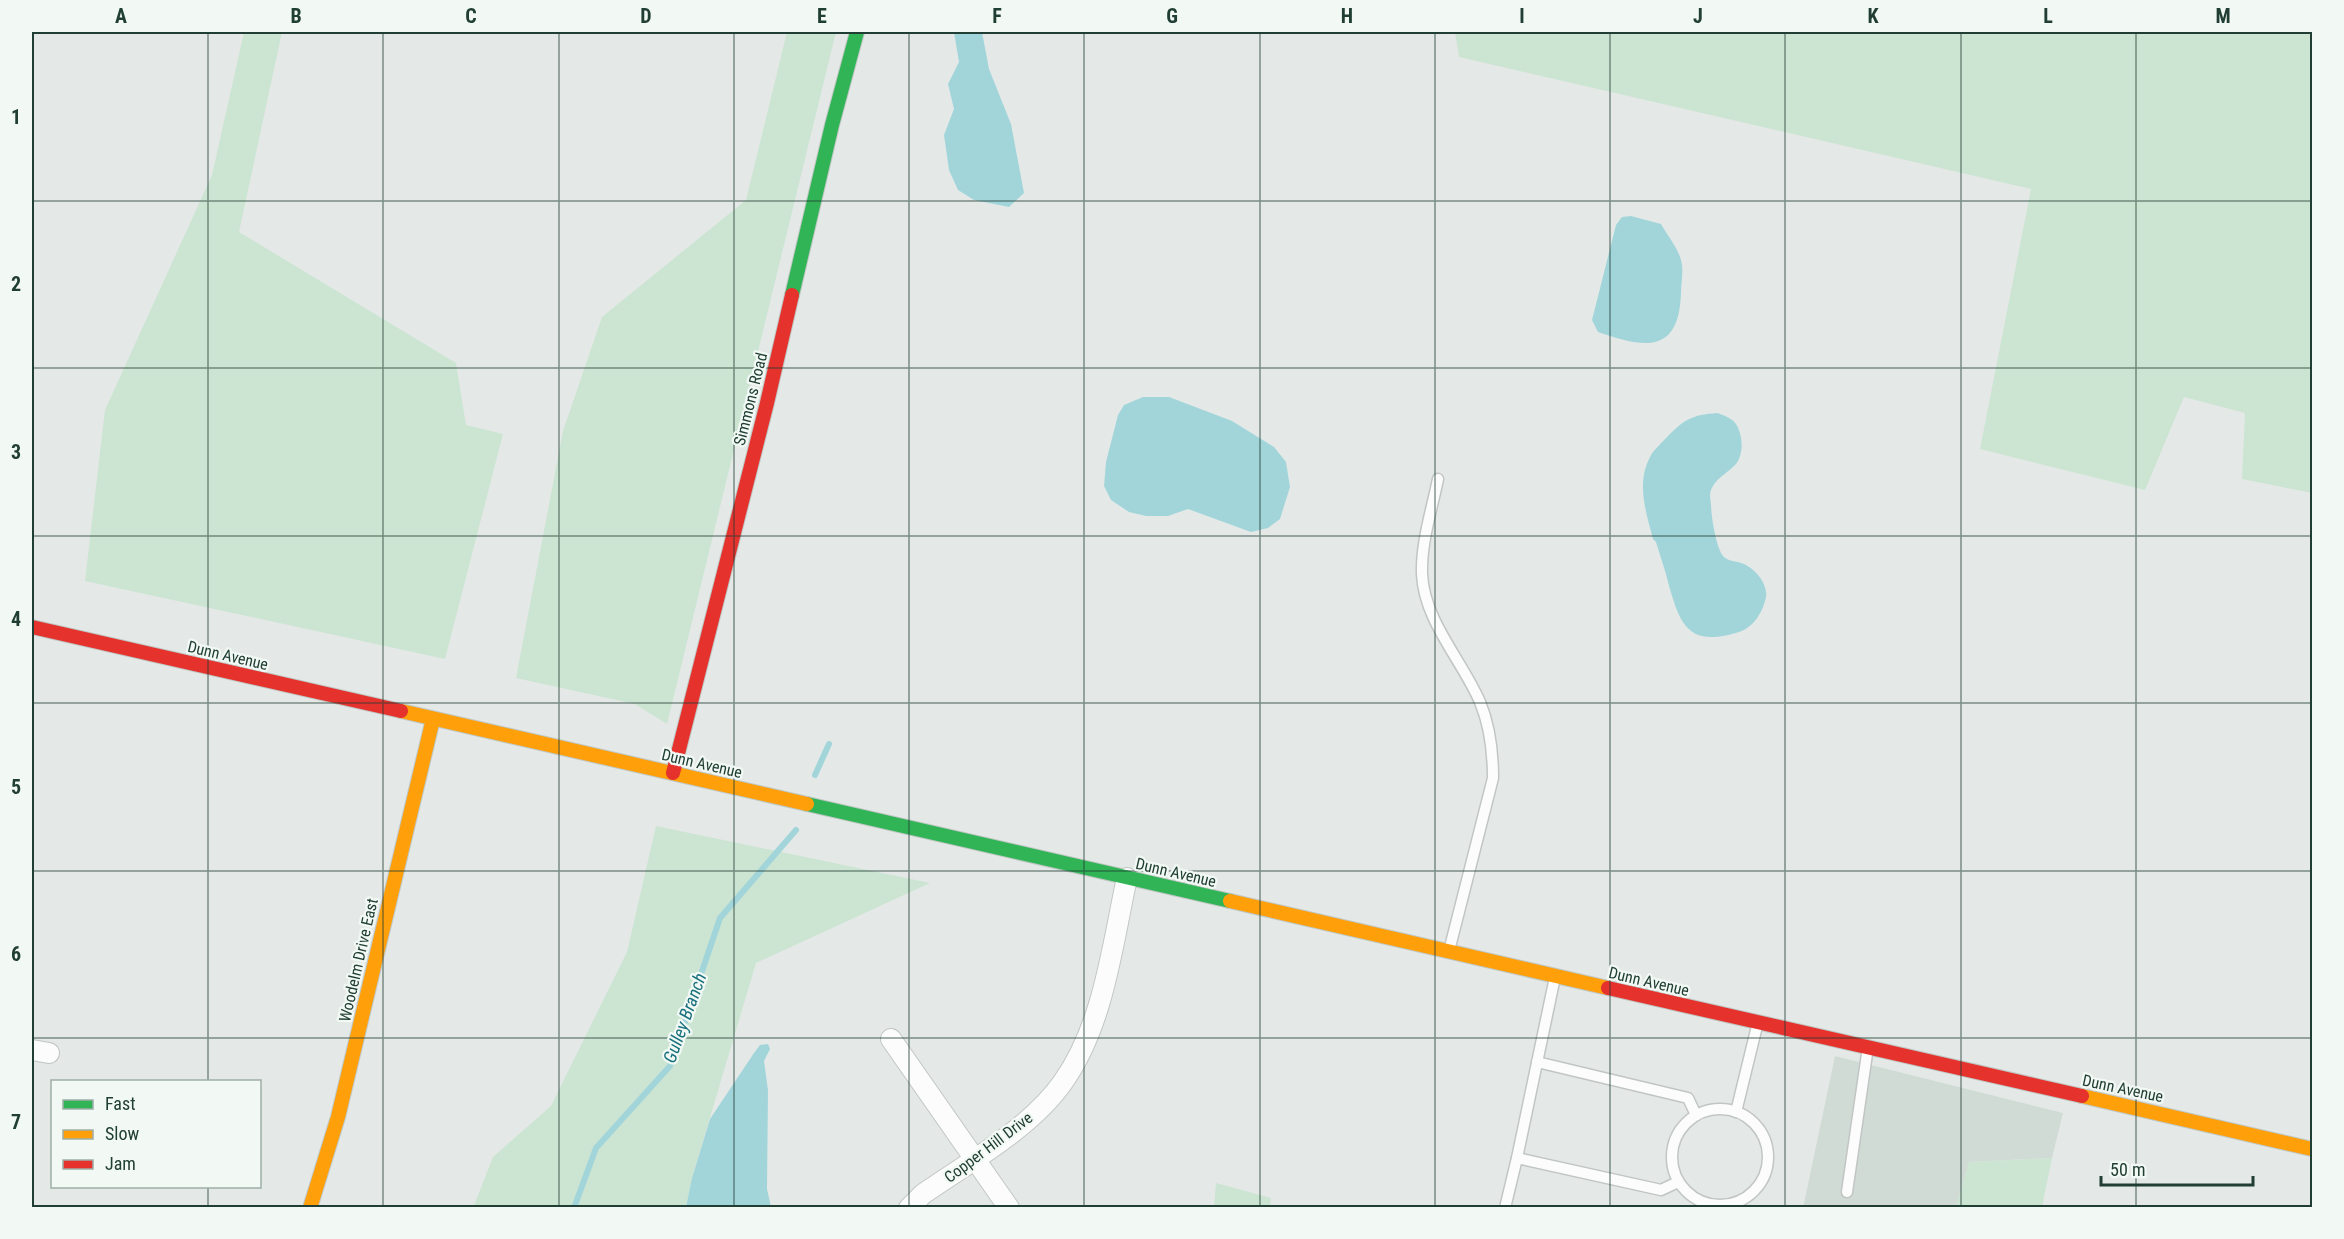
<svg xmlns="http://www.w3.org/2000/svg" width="2344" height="1239" viewBox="0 0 2344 1239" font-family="'Roboto Condensed',sans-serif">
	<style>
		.built { fill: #d1dbd6 }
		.green { fill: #cce4d2 }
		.water { fill: #a2d5da }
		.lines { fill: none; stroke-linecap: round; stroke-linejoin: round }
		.stream { stroke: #a2d5da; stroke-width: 6 }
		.lane-casing { stroke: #c1c6c4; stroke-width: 13 }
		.street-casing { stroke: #c1c6c4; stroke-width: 22 }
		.fast-casing { stroke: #bfc7c4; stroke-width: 16 }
		.slow-casing { stroke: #bfc7c4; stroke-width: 16 }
		.jam-casing { stroke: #bfc7c4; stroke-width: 16 }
		.lane { stroke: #fbfcfb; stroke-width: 10 }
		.street { stroke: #fbfcfb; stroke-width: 20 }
		.fast { stroke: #30b455; stroke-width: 14 }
		.slow { stroke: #ff9f0a; stroke-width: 14 }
		.jam { stroke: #e5322d; stroke-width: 14 }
		.grid { fill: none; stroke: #203e34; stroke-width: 1.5; stroke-opacity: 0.55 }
		.labels { text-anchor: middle; stroke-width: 4.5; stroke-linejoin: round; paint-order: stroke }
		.street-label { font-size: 16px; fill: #203e34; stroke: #f2f9f5 }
		.water-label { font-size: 18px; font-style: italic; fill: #18717d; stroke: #f2f9f5 }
		.neatline { fill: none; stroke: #203e34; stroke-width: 2 }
		.grid-label { font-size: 20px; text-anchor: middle; font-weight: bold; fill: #203e34 }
	</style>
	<rect width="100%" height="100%" fill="#e4e9e7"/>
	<path class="built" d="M1835 1056 2063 1113 2052 1158 1969 1162 1956 1207 1803 1208Z"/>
	<g class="green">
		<path d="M244 32H282L239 232 456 363 466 425 503 434 445 659 85 581 105 410 212 175Z"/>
		<path d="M787 32H836L667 724 635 704 516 678 563 431 602 317 746 200Z"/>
		<path d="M1455 32H2312V493L2242 479 2245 413 2184 397 2145 490 1980 449 2031 189 1459 57Z"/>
		<path d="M656 826 930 883 756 963 692 1178 686 1207 473 1208 493 1157 551 1106 627 952Z"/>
		<path d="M2052 1158 2042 1207H1956L1969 1162Z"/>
		<path d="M1216 1183 1271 1198 1270 1207H1214Z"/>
	</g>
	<g class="water">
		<path d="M954 32H982L989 69 1011 124 1024 193 1009 207 974 200 958 190 949 170 944 135 954 109 948 84 959 62Z"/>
		<path d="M1631 216 1661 224C1667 235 1678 248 1681 260 1684 270 1681 283 1681 293 1679 355 1644 348 1598 332L1592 320 1616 225 1622 217Z"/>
		<path d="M1143 397H1169L1232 421 1274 447 1286 462 1290 487 1280 519 1268 528 1251 532 1188 509 1168 516H1146L1129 512 1111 500 1104 486 1106 462 1118 415 1124 405Z"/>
		<path d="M1717 413C1723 415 1732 418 1736 424 1743 435 1744 454 1736 464 1729 472 1718 477 1713 486 1709 492 1710 497 1711 504 1711 515 1716 549 1724 557 1728 561 1735 561 1741 563 1754 567 1768 583 1766 597 1763 612 1754 627 1739 632 1688 648 1680 625 1668 582 1665 569 1660 556 1656 542L1653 539C1646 512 1636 484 1650 457 1654 449 1662 443 1668 436 1685 419 1692 415 1717 413Z"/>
		<path d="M768 1044 770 1049 764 1061 768 1090 767 1189 771 1207H686L692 1178 710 1119 754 1053 760 1045Z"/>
	</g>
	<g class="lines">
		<g class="stream">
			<path d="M815 775 829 744"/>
			<path d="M574 1208 596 1148 670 1066 720 918 796 830"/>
		</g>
		<defs>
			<g id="lane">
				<path d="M1438 479C1432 509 1421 542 1422 574 1424 621 1462 660 1480 702 1490 726 1493 752 1493 778L1449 951"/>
				<path d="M1555 977 1517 1158 1661 1190 1678 1182"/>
				<path d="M1537 1062 1688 1098 1696 1115"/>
				<circle cx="1720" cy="1157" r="48"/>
				<path d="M1736 1112 1758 1022"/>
				<path d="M1847 1192 1868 1047"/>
				<path d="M1505 1208 1517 1158"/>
			</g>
			<g id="street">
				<path d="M891 1039 1009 1208"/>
				<path d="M32 1050 49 1053"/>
				<path d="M909 1208 923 1194C969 1162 1031 1128 1063 1082 1104 1024 1112 946 1127 878"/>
			</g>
			<g id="fast">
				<path d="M792 295 832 125 857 32"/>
				<path d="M807 804 1230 901"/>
			</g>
			<g id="slow">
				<path d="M401 711 807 804"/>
				<path d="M1230 901 1608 988"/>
				<path d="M2082 1096 2312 1149"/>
				<path d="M310 1208 338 1117 433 719"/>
			</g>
			<g id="jam">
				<path d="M32 627 401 711"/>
				<path d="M673 773 767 403 792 295"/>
				<path d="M1608 988 2082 1096"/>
			</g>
		</defs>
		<use href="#lane" class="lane-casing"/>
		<use href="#street" class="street-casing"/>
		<use href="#fast" class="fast-casing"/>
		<use href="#slow" class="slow-casing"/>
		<use href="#jam" class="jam-casing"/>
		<use href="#lane" class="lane"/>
		<use href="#street" class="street"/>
		<use href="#fast" class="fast"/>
		<use href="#slow" class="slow"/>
		<use href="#jam" class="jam"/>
	</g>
	<path class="grid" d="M208 32V1082M383 32V1208M559 32V1208M734 32V1208M909 32V1208M1084 32V1208M1260 32V1208M1435 32V1208M1610 32V1208M1785 32V1208M1961 32V1208M2136 32V1208M32 201H2312M32 368H2312M32 536H2312M32 703H2312M32 871H2312M32 1038H2312M208 1186V1208"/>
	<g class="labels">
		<g class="street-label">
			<text transform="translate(750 399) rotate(-76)" y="6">Simmons Road</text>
			<text transform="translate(228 655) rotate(13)" y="6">Dunn Avenue</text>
			<text transform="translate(702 763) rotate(13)" y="6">Dunn Avenue</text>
			<text transform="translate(1176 872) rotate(13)" y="6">Dunn Avenue</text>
			<text transform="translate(358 960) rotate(-77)" y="6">Woodelm Drive East</text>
			<text transform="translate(1649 981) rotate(13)" y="6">Dunn Avenue</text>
			<text transform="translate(2123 1088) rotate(12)" y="6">Dunn Avenue</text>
			<text transform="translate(988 1147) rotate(-37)" y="6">Copper Hill Drive</text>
		</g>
		<g class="water-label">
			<text transform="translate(685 1018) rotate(-70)" y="6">Gulley Branch</text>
		</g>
	</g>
	<rect width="2344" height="1239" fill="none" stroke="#f2f9f5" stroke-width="66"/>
	<rect x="51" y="1080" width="210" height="108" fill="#f2f9f5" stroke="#9eaea8" stroke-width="1.5"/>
	<rect x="63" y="1100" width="30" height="9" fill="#30b455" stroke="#9eaea8" stroke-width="1.5"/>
	<text x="105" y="1110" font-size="18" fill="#203e34">Fast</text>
	<rect x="63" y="1130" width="30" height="9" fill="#ff9f0a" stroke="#9eaea8" stroke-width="1.5"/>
	<text x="105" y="1140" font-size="18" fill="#203e34">Slow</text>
	<rect x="63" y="1160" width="30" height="9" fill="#e5322d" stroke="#9eaea8" stroke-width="1.5"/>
	<text x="105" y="1170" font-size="18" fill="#203e34">Jam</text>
	<path d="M2101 1176v9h152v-9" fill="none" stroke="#203e34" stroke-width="3"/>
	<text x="2110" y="1176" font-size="18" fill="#203e34" stroke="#f2f9f5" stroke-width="4.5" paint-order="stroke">50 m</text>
	<rect x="33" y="33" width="2278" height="1173" class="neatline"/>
	<g class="grid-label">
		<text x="121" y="23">A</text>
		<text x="296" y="23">B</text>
		<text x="471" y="23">C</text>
		<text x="646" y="23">D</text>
		<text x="822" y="23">E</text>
		<text x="997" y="23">F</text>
		<text x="1172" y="23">G</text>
		<text x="1347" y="23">H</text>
		<text x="1522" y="23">I</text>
		<text x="1698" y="23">J</text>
		<text x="1873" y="23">K</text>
		<text x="2048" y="23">L</text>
		<text x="2223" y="23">M</text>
		<text x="16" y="124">1</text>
		<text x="16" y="291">2</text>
		<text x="16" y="459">3</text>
		<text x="16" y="626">4</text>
		<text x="16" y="794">5</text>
		<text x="16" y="961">6</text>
		<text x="16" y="1129">7</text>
	</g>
</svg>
